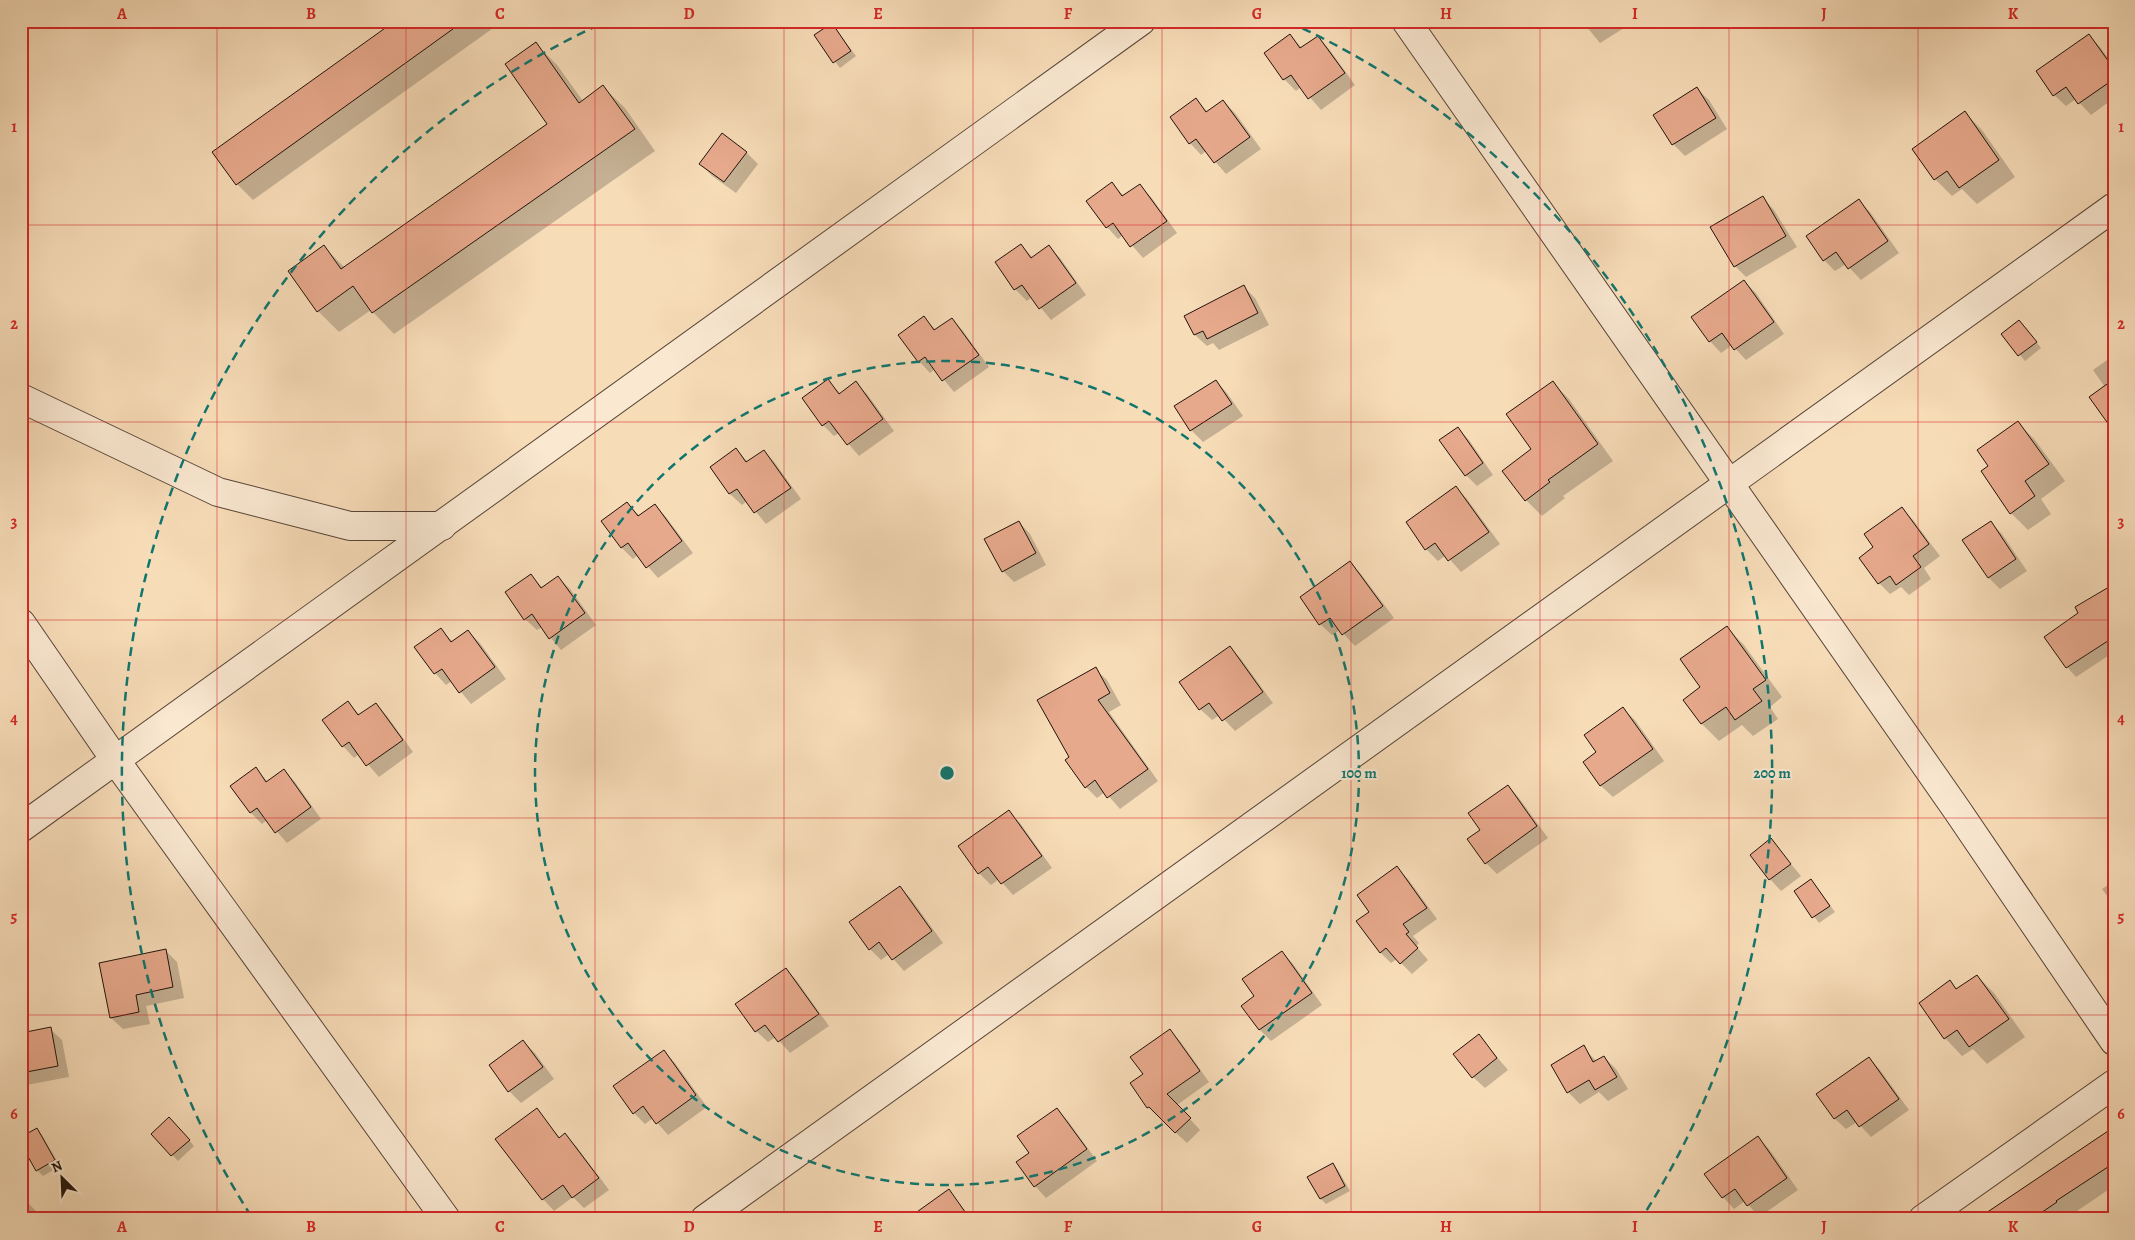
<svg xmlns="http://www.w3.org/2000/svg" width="2135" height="1240" viewBox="0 0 2135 1240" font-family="Alegreya,serif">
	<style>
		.shadow { fill: #0003 }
		.building { fill: #e7a98c; stroke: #21120a }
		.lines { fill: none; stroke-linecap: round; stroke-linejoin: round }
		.minor-casing { stroke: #564436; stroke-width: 30 }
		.minor { stroke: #fae8d1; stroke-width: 28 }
		.grid { fill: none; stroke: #d62828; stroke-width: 1; stroke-opacity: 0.55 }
		.ring { fill: none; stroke: #0f766e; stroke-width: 2.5; stroke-dasharray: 9 6 }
		.centre { fill: #0f766e; stroke: #fae8d1; stroke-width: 2.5 }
		.ring-label { font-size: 15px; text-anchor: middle; font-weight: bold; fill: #0f766e; stroke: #fae8d1; stroke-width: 4; stroke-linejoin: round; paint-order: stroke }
		.neatline { fill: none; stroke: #d62828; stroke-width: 2 }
		.grid-label { font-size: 16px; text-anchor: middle; font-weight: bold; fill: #d62828 }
	</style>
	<rect width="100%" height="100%" fill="#f7dcb8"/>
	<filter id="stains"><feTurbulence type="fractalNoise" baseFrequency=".004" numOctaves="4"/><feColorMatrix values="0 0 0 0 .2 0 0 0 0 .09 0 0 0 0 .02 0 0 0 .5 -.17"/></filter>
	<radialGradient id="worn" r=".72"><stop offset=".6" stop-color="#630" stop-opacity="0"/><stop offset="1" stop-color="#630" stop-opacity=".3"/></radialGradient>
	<g class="shadow">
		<path d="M400 21H503L253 200 237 184Z"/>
		<path d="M1582 21H1627L1629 25 1600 43Z"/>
		<path d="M832 24 856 56 840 68 816 36Z"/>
		<path d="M1290 36 1302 48 1318 37 1329 49 1355 85 1321 110 1301 87 1296 91 1284 79 1266 53Z"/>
		<path d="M2089 36 2100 47 2114 66V98L2091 115 2076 99 2066 106 2054 95Z"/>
		<path d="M536 44 557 65 583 101 603 87 625 108 655 151 394 334 371 310 339 332 318 311 324 247 345 268 549 125Z"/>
		<path d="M1697 89 1709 100 1727 129 1685 156 1673 144 1655 115Z"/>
		<path d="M1195 100 1208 112 1223 101 1235 113 1261 149 1226 174 1206 151 1201 155 1190 143Z"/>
		<path d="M1965 113 1982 130 2015 177 1977 204 1962 189 1952 196 1935 179Z"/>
		<path d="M746 152 758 164 736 193 712 176 701 164Z"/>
		<path d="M1112 184 1124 196 1140 186 1151 197 1177 233 1143 258 1123 235 1118 239 1107 227Z"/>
		<path d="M1763 198 1774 210 1797 247 1746 277 1735 266Z"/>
		<path d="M1859 201 1870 212 1899 253 1861 280 1846 264 1835 271 1824 260Z"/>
		<path d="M1021 245 1033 258 1049 247 1060 258 1086 295 1051 320 1032 297 1027 301 1015 289 996 263Z"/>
		<path d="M1744 281 1756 293 1784 334 1746 360 1732 345 1721 353 1710 341Z"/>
		<path d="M1244 287 1255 298 1269 325 1219 350 1213 343 1207 346 1195 335 1186 317Z"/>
		<path d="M924 318 936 330 952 319 963 331 989 367 954 392 935 369 930 373 919 361Z"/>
		<path d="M2025 327 2041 348 2025 361 2003 334Z"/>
		<path d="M2114 355V430L2105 387 2093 370Z"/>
		<path d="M828 381 841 394 856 383 867 394 894 431 859 456 839 433 834 436 823 425Z"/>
		<path d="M1216 381 1227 393 1243 416 1203 442 1191 430 1176 406Z"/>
		<path d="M1553 383 1569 399 1613 461 1563 496 1565 498 1542 516 1526 500 1533 449Z"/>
		<path d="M2018 423 2035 440 2065 481 2041 499 2051 514 2028 530 2011 513 1990 466Z"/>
		<path d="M1458 429 1469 440 1493 475 1477 486 1466 475Z"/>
		<path d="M736 450 748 462 764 451 775 463 801 499 766 524 747 501 742 505 730 494 711 467Z"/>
		<path d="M1456 488 1467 499 1500 544 1461 572 1446 555 1438 561 1426 549 1407 523Z"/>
		<path d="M627 504 640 516 655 505 666 517 693 553 658 578 638 555 633 559 622 548 603 521Z"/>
		<path d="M1902 508 1913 520 1940 556 1924 568 1931 579 1909 595 1901 587 1890 594 1879 583 1875 548Z"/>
		<path d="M1019 522 1030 534 1046 565 1014 582 1003 571Z"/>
		<path d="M1991 523 2002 534 2027 571 2000 589 1989 578 1964 540Z"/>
		<path d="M1350 562 1361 574 1394 618 1355 646 1340 630 1332 635 1320 624Z"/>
		<path d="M531 576 543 588 558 577 570 589 596 625 561 650 542 627 537 630 525 619Z"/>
		<path d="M2114 596V652L2076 677 2067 667 2080 614Z"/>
		<path d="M1727 628 1744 645 1782 697 1770 707 1778 719 1753 736 1742 725 1719 741 1702 724 1685 700 1702 688Z"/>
		<path d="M441 630 453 642 468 631 480 643 506 679 471 704 452 681 446 685 435 673Z"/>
		<path d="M1230 647 1241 659 1273 703 1235 731 1220 715 1212 720 1200 709Z"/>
		<path d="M1095 669 1107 680 1121 705 1109 712 1158 781 1120 809 1105 792 1097 798 1086 787 1071 757Z"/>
		<path d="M348 703 360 715 376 704 387 716 413 752 379 777 359 754 354 758 343 746Z"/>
		<path d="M1623 709 1635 720 1664 761 1613 797 1601 786 1585 762 1597 753Z"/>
		<path d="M256 769 268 782 284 770 295 782 321 819 287 843 267 820 262 824 251 813 232 786Z"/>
		<path d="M1508 786 1519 798 1548 838 1497 874 1486 863 1482 830Z"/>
		<path d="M1009 812 1020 823 1052 868 1013 895 999 879 991 885 979 873 960 846Z"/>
		<path d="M1771 840 1801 876 1781 891 1770 879Z"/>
		<path d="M1397 868 1408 879 1437 919 1413 936 1419 943 1416 946 1428 960 1412 974 1397 959 1391 963 1380 952 1371 912Z"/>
		<path d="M1811 880 1835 912 1819 923 1795 891Z"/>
		<path d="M2114 881V905L2102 889Z"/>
		<path d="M900 887 911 899 943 943 904 971 889 954 881 960 870 949Z"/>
		<path d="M165 950 177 962 184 998 146 1006 150 1024 123 1029 111 1018 100 964Z"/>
		<path d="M1282 952 1293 964 1322 1005 1271 1041 1260 1030 1243 1006 1256 997Z"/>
		<path d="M786 969 797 981 829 1026 790 1053 776 1037 768 1042 756 1031Z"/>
		<path d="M1977 976 1994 993 2025 1037 1987 1064 1973 1049 1962 1056 1945 1038 1920 1003 1950 982 1958 990Z"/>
		<path d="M50 1029 62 1040 69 1077 21 1086V1034Z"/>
		<path d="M1170 1031 1180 1041 1209 1082 1177 1105 1200 1130 1187 1143 1148 1107 1144 1074Z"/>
		<path d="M1479 1036 1508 1070 1485 1088 1473 1077Z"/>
		<path d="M523 1041 535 1053 554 1079 521 1103 509 1091 490 1065Z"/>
		<path d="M1583 1047 1597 1062 1604 1057 1616 1069 1628 1089 1608 1101 1599 1092 1580 1104 1568 1092 1552 1065Z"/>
		<path d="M664 1051 675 1063 707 1107 668 1135 653 1118 645 1124 634 1113Z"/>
		<path d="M1869 1058 1880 1070 1909 1110 1871 1137 1857 1122 1846 1129 1834 1118Z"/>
		<path d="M1057 1109 1068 1121 1097 1161 1046 1198 1035 1186Z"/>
		<path d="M537 1110 560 1138 565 1135 576 1146 609 1190 584 1208 573 1197 554 1211 543 1199Z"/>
		<path d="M175 1124 194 1146 178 1161 153 1134Z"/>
		<path d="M2114 1128V1186L2065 1219H1979Z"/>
		<path d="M37 1129 42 1135 60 1166 43 1176 37 1170 21 1142Z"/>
		<path d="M1757 1137 1769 1149 1798 1190 1759 1217 1745 1201 1734 1209 1723 1197Z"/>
		<path d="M1333 1164 1338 1170 1350 1191 1326 1204 1321 1199 1309 1177Z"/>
		<path d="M949 1191 972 1219H911Z"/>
		<path d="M25 1200 37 1212 43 1219H21V1203Z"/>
	</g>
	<g class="building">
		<path d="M395 21H464L236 185 212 152Z"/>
		<path d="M832 23 851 51 833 63 814 35Z"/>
		<path d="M1290 34 1300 48 1318 36 1345 73 1308 99 1291 75 1283 80 1264 53Z"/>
		<path d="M2089 34 2114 69V79L2078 104 2066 87 2053 96 2036 71Z"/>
		<path d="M536 42 579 103 603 85 635 129 372 313 353 286 317 312 288 271 324 245 341 269 547 124 505 64Z"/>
		<path d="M1697 87 1716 118 1672 145 1653 115Z"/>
		<path d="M1196 98 1206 112 1223 100 1250 137 1214 163 1196 139 1189 144 1170 117Z"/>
		<path d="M1965 111 1999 160 1959 188 1947 171 1934 180 1912 149Z"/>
		<path d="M722 133 747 152 724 182 699 164Z"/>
		<path d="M1112 182 1122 196 1140 184 1167 221 1130 247 1113 223 1106 228 1086 201Z"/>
		<path d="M1763 196 1786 236 1734 267 1710 227Z"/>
		<path d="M1859 199 1888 241 1848 269 1836 252 1823 261 1806 236Z"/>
		<path d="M1021 244 1031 258 1049 245 1076 283 1039 309 1022 285 1014 290 995 262Z"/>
		<path d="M1744 280 1774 322 1734 350 1722 333 1709 342 1691 317Z"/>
		<path d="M1244 285 1258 313 1207 339 1203 331 1194 335 1184 316Z"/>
		<path d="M924 316 934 330 952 318 979 355 942 381 925 357 918 362 898 335Z"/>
		<path d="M2019 320 2037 342 2018 356 2001 334Z"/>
		<path d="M828 379 839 394 856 381 883 419 847 445 829 421 822 426 802 398Z"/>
		<path d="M2114 379V432L2089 397Z"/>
		<path d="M1216 380 1232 404 1190 431 1174 406Z"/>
		<path d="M1553 381 1598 444 1548 480 1550 482 1525 501 1502 471 1531 449 1506 414Z"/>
		<path d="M2018 421 2049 464 2025 481 2035 496 2010 514 1981 471 1988 466 1977 450Z"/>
		<path d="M1458 427 1483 463 1465 476 1439 440Z"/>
		<path d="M736 448 746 462 764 450 791 488 754 513 737 489 729 494 710 467Z"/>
		<path d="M1456 486 1489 532 1448 561 1435 543 1425 550 1406 522Z"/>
		<path d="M627 502 638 516 655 504 682 541 646 568 628 543 621 548 601 521Z"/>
		<path d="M1902 507 1929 544 1913 556 1921 567 1896 585 1890 576 1878 584 1859 558 1873 547 1864 534Z"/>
		<path d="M1019 521 1036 553 1002 572 984 539Z"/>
		<path d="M1991 521 2016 559 1988 578 1962 540Z"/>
		<path d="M1350 561 1383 606 1342 635 1330 618 1319 625 1300 597Z"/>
		<path d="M531 574 541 588 558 576 585 613 549 639 532 614 524 620 505 592Z"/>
		<path d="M2114 584V637L2066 668 2044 637 2078 613 2075 607Z"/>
		<path d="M1727 626 1766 680 1753 689 1762 701 1735 720 1726 707 1701 724 1683 700 1700 687 1680 659Z"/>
		<path d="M441 628 451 642 468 630 495 667 459 693 442 669 434 674 414 647Z"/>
		<path d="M1230 646 1263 692 1222 721 1209 703 1199 710 1179 682Z"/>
		<path d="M1096 667 1110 693 1098 700 1148 769 1107 798 1095 780 1085 788 1065 760 1069 757 1037 700Z"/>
		<path d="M348 701 358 715 376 703 403 740 366 766 349 742 342 747 322 720Z"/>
		<path d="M1623 707 1653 749 1600 786 1583 762 1596 752 1584 735Z"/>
		<path d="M256 767 266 782 284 769 311 807 275 833 257 808 250 813 230 786Z"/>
		<path d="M1508 785 1537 826 1485 864 1467 839 1480 830 1468 813Z"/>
		<path d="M1009 810 1042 856 1001 884 988 867 978 874 958 846Z"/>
		<path d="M1771 838 1791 864 1769 880 1750 855Z"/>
		<path d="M1397 866 1427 908 1403 924 1409 932 1406 934 1418 948 1400 964 1386 948 1380 953 1356 921 1369 912 1357 895Z"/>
		<path d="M1811 879 1830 906 1812 918 1794 891Z"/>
		<path d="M900 886 932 931 892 960 879 942 869 950 849 922Z"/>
		<path d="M166 949 173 987 136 995 139 1012 110 1018 99 963Z"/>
		<path d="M1282 951 1312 993 1259 1030 1241 1006 1254 996 1242 979Z"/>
		<path d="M786 968 819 1014 778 1042 765 1025 755 1032 735 1004Z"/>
		<path d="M1977 975 2009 1019 1969 1047 1957 1030 1944 1039 1919 1003 1950 980 1956 989Z"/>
		<path d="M51 1027 58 1066 21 1073V1033Z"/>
		<path d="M1170 1029 1200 1071 1167 1094 1191 1118 1175 1133 1149 1107 1147 1108 1130 1083 1143 1074 1130 1057Z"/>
		<path d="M1479 1034 1497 1058 1472 1078 1453 1054Z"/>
		<path d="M523 1040 543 1067 508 1092 489 1065Z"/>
		<path d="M1584 1045 1593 1062 1604 1056 1617 1077 1595 1090 1589 1080 1567 1093 1551 1065Z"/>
		<path d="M664 1050 696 1095 656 1124 643 1106 633 1114 613 1086Z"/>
		<path d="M1869 1057 1899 1099 1859 1127 1847 1110 1834 1119 1816 1094Z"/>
		<path d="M537 1108 559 1138 565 1133 599 1178 572 1198 563 1185 542 1200 495 1139Z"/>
		<path d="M1057 1108 1087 1149 1034 1187 1016 1162 1029 1153 1017 1136Z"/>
		<path d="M169 1117 190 1140 171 1156 151 1134Z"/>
		<path d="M2114 1127V1163L2056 1201 2057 1202 2032 1219H1977Z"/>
		<path d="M37 1128 55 1160 36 1171 21 1144V1137Z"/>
		<path d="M1758 1136 1787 1178 1747 1206 1735 1189 1722 1198 1704 1174Z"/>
		<path d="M1333 1163 1345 1186 1320 1199 1307 1177Z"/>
		<path d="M949 1189 970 1219H907Z"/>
	</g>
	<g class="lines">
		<defs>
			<g id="minor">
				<path d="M1406 21 1957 810 2114 1041"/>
				<path d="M21 398 218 492 350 526H442"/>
				<path d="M21 623 116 761 446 1219"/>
				<path d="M21 828 1141 21"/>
				<path d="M705 1219 2114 207"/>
				<path d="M1923 1219 2114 1084"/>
			</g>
		</defs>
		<use href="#minor" class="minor-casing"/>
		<use href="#minor" class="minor"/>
	</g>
	<path class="grid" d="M217 21V1219M406 21V1219M595 21V1219M784 21V1219M973 21V1219M1162 21V1219M1351 21V1219M1540 21V1219M1729 21V1219M1918 21V1219M21 225H2114M21 422H2114M21 620H2114M21 818H2114M21 1015H2114"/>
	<g class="ring">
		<circle cx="947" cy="773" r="412"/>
		<path d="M251 1216A825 825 0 0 1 605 22M1289 22A825 825 0 0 1 1643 1216"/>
	</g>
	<circle cx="947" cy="773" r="8" class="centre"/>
	<g class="ring-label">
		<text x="1359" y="778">100 m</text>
		<text x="1772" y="778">200 m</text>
	</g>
	<rect width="2135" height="1240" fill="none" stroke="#f7dcb8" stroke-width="55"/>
	<g transform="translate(62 1178) rotate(336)" stroke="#fae8d1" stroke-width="4" paint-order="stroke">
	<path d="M0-4L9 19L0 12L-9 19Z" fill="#21120a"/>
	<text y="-8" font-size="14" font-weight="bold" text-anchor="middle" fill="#21120a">N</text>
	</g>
	<rect x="28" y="28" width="2080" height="1184" class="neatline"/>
	<g class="grid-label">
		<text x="122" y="19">A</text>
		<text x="311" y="19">B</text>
		<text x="500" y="19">C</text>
		<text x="689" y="19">D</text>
		<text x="878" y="19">E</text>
		<text x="1068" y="19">F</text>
		<text x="1257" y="19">G</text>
		<text x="1446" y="19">H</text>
		<text x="1635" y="19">I</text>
		<text x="1824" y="19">J</text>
		<text x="2013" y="19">K</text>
		<text x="14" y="132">1</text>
		<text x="2121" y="132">1</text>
		<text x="14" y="329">2</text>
		<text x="2121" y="329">2</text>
		<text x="14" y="527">3</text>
		<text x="2121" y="527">3</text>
		<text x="14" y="724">4</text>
		<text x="2121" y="724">4</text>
		<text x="14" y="922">5</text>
		<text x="2121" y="922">5</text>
		<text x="14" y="1119">6</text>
		<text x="2121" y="1119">6</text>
		<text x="122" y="1232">A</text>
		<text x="311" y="1232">B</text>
		<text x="500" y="1232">C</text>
		<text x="689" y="1232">D</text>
		<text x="878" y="1232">E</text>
		<text x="1068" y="1232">F</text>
		<text x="1257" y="1232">G</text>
		<text x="1446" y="1232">H</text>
		<text x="1635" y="1232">I</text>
		<text x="1824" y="1232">J</text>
		<text x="2013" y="1232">K</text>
	</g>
	<rect width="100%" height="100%" filter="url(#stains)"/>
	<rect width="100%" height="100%" fill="url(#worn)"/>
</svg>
